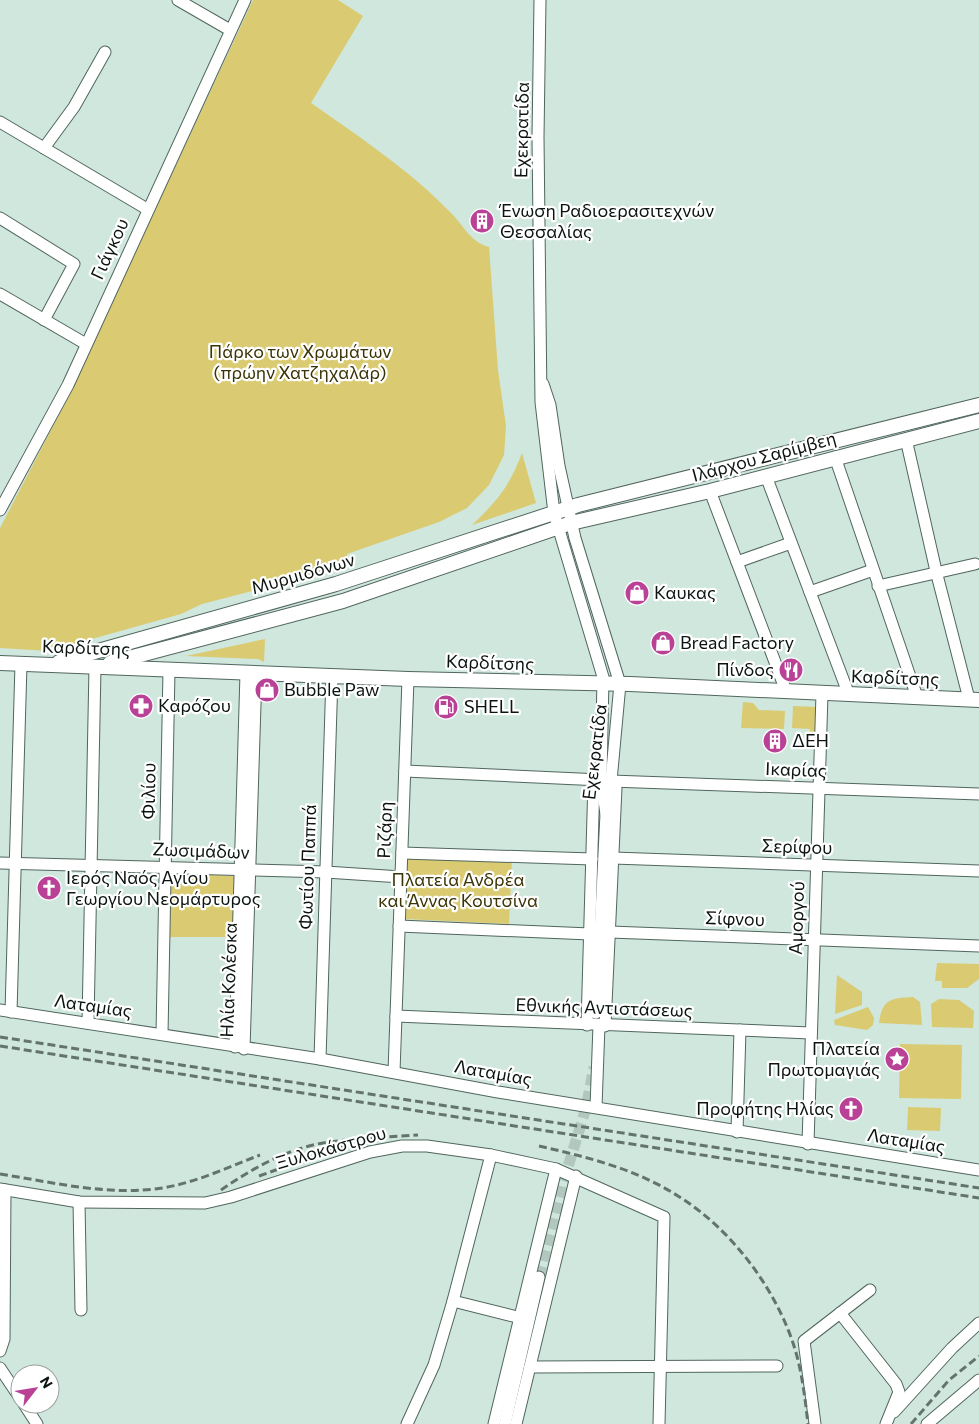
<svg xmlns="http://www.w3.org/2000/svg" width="979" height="1424" viewBox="0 0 979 1424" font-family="Commissioner,sans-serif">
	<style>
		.green { fill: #dacb72 }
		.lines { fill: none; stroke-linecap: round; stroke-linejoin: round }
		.minor-tunnel { stroke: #b2c7be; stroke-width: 11; stroke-dasharray: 11 5.5; stroke-linecap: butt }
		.minor-casing { stroke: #51665d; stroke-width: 13 }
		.major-casing { stroke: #51665d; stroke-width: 16 }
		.minor { stroke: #fff; stroke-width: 11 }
		.major { stroke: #fff; stroke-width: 14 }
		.rail { stroke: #64746d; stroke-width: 3; stroke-dasharray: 8 4; stroke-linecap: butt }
		.labels { text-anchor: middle; stroke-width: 4.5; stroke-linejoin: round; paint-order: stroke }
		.street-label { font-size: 18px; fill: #0b1410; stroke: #fff }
		.poi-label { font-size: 18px; fill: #0b1410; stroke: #fff; text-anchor: start }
		.park-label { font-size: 18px; fill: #3b3407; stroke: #fff }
	</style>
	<rect width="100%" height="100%" fill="#cfe7dd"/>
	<g class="green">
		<path d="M253 0H338L363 16 311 103C361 138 411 171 453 215 465 228 471 242 489 247L498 370 506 426 504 455 489 485 467 508 439 522 347 554 348 566 202 604 181 614 49 651 0 648V528L64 405Z"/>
		<path d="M522 453 536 503 472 525C498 500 509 487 522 453Z"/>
		<path d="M265 639 264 662 258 659 186 656Z"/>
		<path d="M743 702 753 703 759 710 785 711 784 729 741 728Z"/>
		<path d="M793 706 817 707 814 749 809 748 810 729 792 728Z"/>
		<path d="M406 856 512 861 509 924 404 919Z"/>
		<path d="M169 873 235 876 233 937H169Z"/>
		<path d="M937 963 979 964V979L967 988H942V981H935Z"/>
		<path d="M837 975 862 992V1005L835 1014Z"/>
		<path d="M913 997 920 1002 922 1025 879 1023C882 999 891 998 913 997Z"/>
		<path d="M939 999 959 1000 974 1011 973 1028 932 1027 931 1004Z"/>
		<path d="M868 1007 874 1018 873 1025 867 1030 835 1025 834 1020Z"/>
		<path d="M900 1044 962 1045 961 1099 899 1098Z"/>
		<path d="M908 1107 941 1108 940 1131 907 1130Z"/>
	</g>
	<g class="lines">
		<path class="minor-tunnel" d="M539 1277 563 1183 586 1108 594 1067"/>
		<defs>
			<g id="minor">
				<path d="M178 0 230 30"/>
				<path d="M540 0 538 137 541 402 554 513 603 677 601 780 606 814"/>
				<path d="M0 122 147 209"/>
				<path d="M44 148 74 107 105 52"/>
				<path d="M0 218 74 264 44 320"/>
				<path d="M0 294 86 344"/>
				<path d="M543 384 550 405 559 466 575 538 620 684 611 781 606 814 596 1013"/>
				<path d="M906 439 936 571 969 699"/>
				<path d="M835 457 917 697"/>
				<path d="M766 476 849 695"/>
				<path d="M710 491 786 691"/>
				<path d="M0 510 68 385 245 0"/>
				<path d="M737 562 791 543"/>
				<path d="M878 586 975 564"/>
				<path d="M810 592 873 570"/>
				<path d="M405 771 601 780"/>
				<path d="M611 781 979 794"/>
				<path d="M402 853 592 859"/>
				<path d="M613 858 979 871"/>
				<path d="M0 863 326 872 401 877"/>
				<path d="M399 926 590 934"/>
				<path d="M610 932 979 946"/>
				<path d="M0 1010 320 1059 498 1092 979 1170"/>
				<path d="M11 1012 21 664"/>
				<path d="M396 1016 811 1033"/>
				<path d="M88 1023 95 667"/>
				<path d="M587 1025 594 780"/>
				<path d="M605 1026 616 788"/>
				<path d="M162 1034 169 670"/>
				<path d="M235 1047 246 673"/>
				<path d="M244 1049 256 673"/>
				<path d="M320 1059 332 676"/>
				<path d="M394 1072 408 679"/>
				<path d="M596 1107 599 1025"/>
				<path d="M737 1132 740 1030"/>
				<path d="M808 1144 822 694"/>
				<path d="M0 1189 79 1202 205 1203 231 1197 370 1152 402 1146H427L491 1155 556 1169 664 1217 659 1424"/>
				<path d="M79 1202 81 1310"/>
				<path d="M453 1301 521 1318"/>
				<path d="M840 1313 896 1384 899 1392 886 1424"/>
				<path d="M0 1351 4 1339 5 1190"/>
				<path d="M530 1367 777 1366"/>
				<path d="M0 1368 20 1398"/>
				<path d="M24 1404 37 1424"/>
				<path d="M894 1412 952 1348 979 1323"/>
				<path d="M407 1424 434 1365 453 1301 491 1155"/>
				<path d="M494 1424 556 1169"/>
				<path d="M505 1424 539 1277"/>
				<path d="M516 1424 576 1176"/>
				<path d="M815 1424 804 1341 870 1290"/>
				<path d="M927 1424 979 1380"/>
			</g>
			<g id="major">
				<path d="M59 662 336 584 578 505 979 405"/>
				<path d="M0 663 408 679 630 684 979 700"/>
				<path d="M110 663 343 601 571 523 710 491 979 421"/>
			</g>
		</defs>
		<use href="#minor" class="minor-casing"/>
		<use href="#major" class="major-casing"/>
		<use href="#minor" class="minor"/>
		<use href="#major" class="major"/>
		<g class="rail">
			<path d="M0 1037 979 1188"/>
			<path d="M0 1046 979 1198"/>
			<path d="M539 1146C587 1157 636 1169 678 1196 730 1228 775 1287 794 1346 802 1371 805 1398 808 1424"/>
			<path d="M0 1174C51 1182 103 1195 155 1189 191 1185 226 1168 260 1155"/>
			<path d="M259 1176 346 1145"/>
			<path d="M221 1190C253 1168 290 1147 329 1142 359 1138 388 1137 418 1135"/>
			<path d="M911 1424 949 1380 979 1356"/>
		</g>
	</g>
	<defs>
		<symbol id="building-disc" viewBox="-11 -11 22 22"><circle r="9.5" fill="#b94297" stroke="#fff"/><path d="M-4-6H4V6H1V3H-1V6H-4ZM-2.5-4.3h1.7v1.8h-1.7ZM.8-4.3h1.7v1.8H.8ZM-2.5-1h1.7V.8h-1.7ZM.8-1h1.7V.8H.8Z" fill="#fff"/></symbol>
		<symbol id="shop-disc" viewBox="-11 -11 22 22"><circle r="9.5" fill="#b94297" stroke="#fff"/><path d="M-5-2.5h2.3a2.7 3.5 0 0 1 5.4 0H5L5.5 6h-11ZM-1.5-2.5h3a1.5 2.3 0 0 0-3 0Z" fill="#fff"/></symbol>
		<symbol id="restaurant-disc" viewBox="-11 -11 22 22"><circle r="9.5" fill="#b94297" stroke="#fff"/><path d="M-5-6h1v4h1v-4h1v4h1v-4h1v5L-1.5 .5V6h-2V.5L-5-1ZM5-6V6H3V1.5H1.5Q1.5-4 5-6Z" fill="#fff"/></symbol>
		<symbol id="pharmacy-disc" viewBox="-11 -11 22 22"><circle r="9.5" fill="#b94297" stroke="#fff"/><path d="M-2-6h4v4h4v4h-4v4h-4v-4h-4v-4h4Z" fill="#fff"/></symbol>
		<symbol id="fuel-disc" viewBox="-11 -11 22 22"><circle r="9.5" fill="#b94297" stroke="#fff"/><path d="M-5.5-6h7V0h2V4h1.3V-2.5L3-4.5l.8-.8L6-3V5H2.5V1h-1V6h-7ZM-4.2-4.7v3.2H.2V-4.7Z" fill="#fff"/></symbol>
		<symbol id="church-disc" viewBox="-11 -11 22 22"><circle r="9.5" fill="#b94297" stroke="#fff"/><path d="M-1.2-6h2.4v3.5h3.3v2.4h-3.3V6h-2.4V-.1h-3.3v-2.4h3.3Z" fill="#fff"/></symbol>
		<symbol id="sight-disc" viewBox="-11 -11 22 22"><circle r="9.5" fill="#b94297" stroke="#fff"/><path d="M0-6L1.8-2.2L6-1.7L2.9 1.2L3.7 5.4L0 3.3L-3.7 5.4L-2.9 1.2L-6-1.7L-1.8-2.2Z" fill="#fff"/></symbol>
	</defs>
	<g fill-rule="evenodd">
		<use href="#building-disc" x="468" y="207" width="28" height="28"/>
		<use href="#shop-disc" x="623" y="579" width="28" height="28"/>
		<use href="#shop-disc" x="649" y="629" width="28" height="28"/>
		<use href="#restaurant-disc" x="777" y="656" width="28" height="28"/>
		<use href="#shop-disc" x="253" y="676" width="28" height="28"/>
		<use href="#pharmacy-disc" x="127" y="692" width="28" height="28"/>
		<use href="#fuel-disc" x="432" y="693" width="28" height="28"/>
		<use href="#building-disc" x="761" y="727" width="28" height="28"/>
		<use href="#church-disc" x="35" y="874" width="28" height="28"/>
		<use href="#sight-disc" x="883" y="1045" width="28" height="28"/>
		<use href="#church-disc" x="837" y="1095" width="28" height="28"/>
	</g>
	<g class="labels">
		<g class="street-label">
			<text transform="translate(522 130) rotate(-89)" y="6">Εχεκρατίδα</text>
			<text transform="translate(110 249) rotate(-65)" y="6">Γιάγκου</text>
			<text transform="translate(764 457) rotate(-15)" y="6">Ιλάρχου Σαρίμβεη</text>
			<text transform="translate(303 574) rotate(-16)" y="6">Μυρμιδόνων</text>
			<text transform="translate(86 648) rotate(2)" y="6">Καρδίτσης</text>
			<text transform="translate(490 663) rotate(2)" y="6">Καρδίτσης</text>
			<text transform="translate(895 678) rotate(2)" y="6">Καρδίτσης</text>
			<text transform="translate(595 752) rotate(-83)" y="6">Εχεκρατίδα</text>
			<text transform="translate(796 770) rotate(2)" y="6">Ικαρίας</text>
			<text transform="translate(149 791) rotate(-89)" y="6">Φιλίου</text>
			<text transform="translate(385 830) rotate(-88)" y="6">Ριζάρη</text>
			<text transform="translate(797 847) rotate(2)" y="6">Σερίφου</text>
			<text transform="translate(201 851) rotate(2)" y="6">Ζωσιμάδων</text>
			<text transform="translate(308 867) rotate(-88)" y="6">Φωτίου Παππά</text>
			<text transform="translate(797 918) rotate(-88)" y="6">Αμοργού</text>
			<text transform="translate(735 919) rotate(2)" y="6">Σίφνου</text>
			<text transform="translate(229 980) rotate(-88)" y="6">Ηλία Κολέσκα</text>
			<text transform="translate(93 1006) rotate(8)" y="6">Λαταμίας</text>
			<text transform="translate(604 1008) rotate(2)" y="6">Εθνικής Αντιστάσεως</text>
			<text transform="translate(493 1073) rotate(10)" y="6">Λαταμίας</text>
			<text transform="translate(906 1141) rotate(9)" y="6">Λαταμίας</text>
			<text transform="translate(331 1148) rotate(-16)" y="6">Ξυλοκάστρου</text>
		</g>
		<g class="poi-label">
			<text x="500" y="217">Ένωση Ραδιοερασιτεχνών<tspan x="500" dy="21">Θεσσαλίας</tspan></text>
			<text x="654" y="599">Καυκας</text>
			<text x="680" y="649">Bread Factory</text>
			<text x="774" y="676" text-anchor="end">Πίνδος</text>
			<text x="284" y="696">Bubble Paw</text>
			<text x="158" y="712">Καρόζου</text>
			<text x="464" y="713">SHELL</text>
			<text x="792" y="747">ΔΕΗ</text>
			<text x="66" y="884">Ιερός Ναός Αγίου<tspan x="66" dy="21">Γεωργίου Νεομάρτυρος</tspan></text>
			<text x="880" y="1055" text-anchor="end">Πλατεία<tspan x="880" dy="21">Πρωτομαγιάς</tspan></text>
			<text x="834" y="1115" text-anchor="end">Προφήτης Ηλίας</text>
		</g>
		<g class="park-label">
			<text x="300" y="358">Πάρκο των Χρωμάτων<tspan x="300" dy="21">(πρώην Χατζηχαλάρ)</tspan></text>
			<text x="458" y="886">Πλατεία Ανδρέα<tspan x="458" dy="21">και Άννας Κουτσίνα</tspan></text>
		</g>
	</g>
	<g transform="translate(35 1389) rotate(59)"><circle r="24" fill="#ffffff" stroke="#9da19f"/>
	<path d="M0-4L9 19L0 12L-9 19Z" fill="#b94297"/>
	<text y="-8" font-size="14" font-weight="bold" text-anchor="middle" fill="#0b1410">N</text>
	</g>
</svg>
